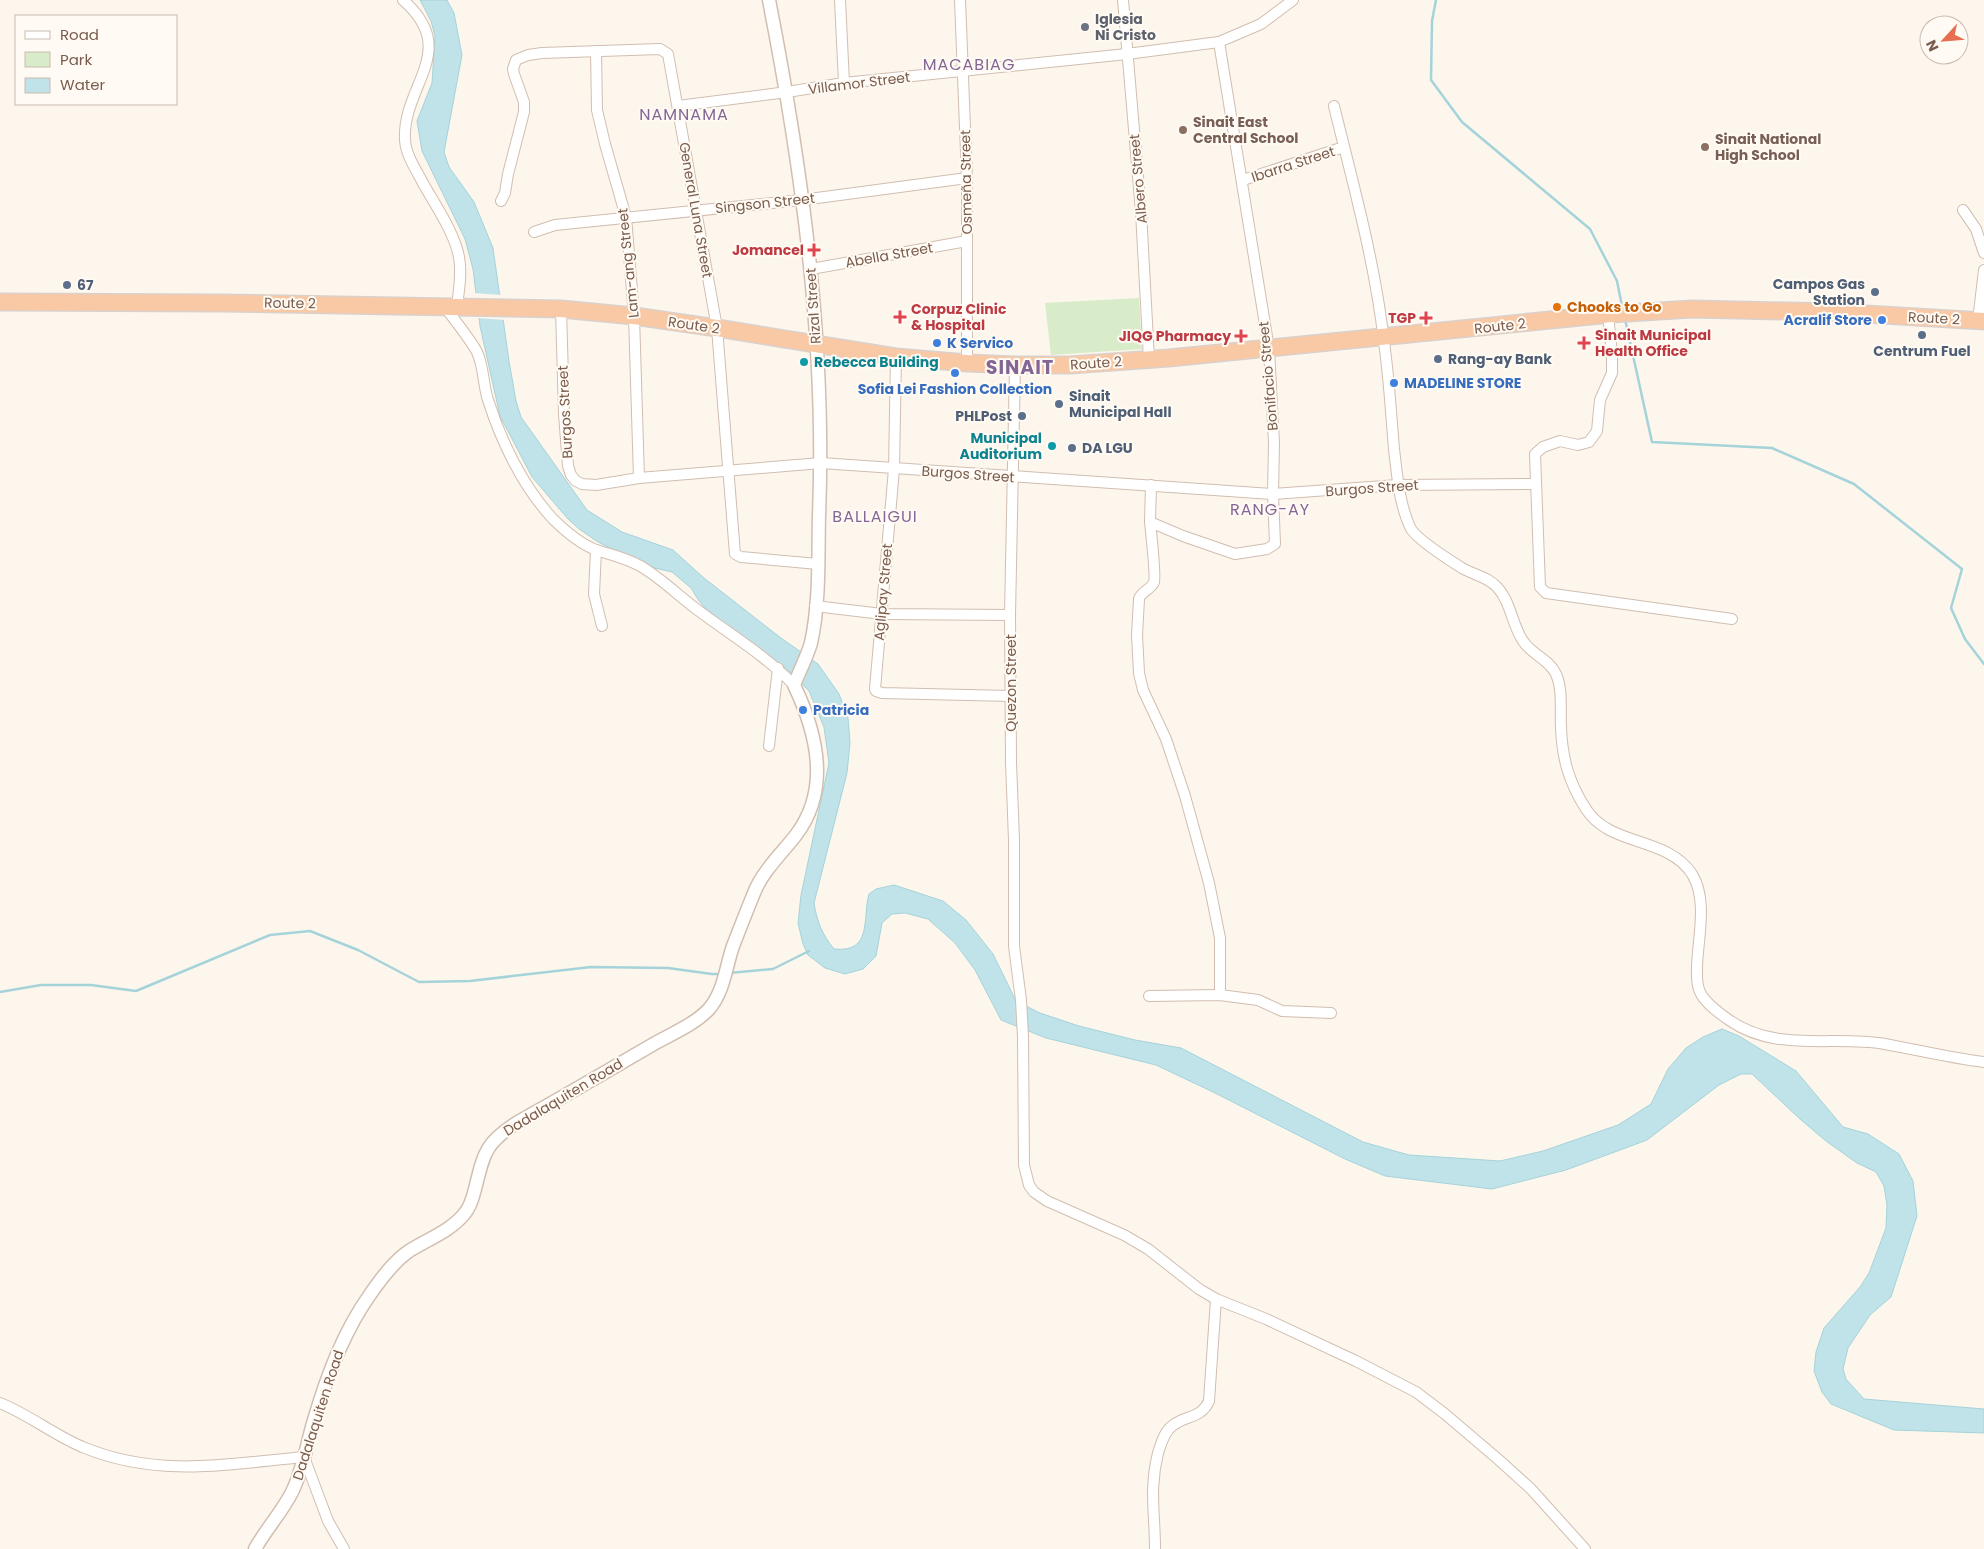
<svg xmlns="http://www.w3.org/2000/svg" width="1984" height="1549" viewBox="0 0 1984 1549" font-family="Poppins,sans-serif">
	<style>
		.green { fill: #d8ecc9 }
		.water { fill: #bfe3e8; stroke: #a5d3da }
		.pier { fill: #fdf6ec }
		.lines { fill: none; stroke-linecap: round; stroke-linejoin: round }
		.stream { stroke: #a5d3da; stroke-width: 2.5 }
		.minor-casing { stroke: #d1beb0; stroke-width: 12 }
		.tertiary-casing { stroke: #d1beb0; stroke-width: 15 }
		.trunk-casing { stroke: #dad1cd; stroke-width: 19 }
		.minor { stroke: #fff; stroke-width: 10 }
		.tertiary { stroke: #fff; stroke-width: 12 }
		.trunk { stroke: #f9c8a4; stroke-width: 16 }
		.worship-dot { fill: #6b7280; stroke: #fffaf3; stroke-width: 2 }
		.education-dot { fill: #8d6e63; stroke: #fffaf3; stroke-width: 2 }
		.health-dot { fill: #e0444e; stroke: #fffaf3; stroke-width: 2 }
		.service-dot { fill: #5c6f8a; stroke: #fffaf3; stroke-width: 2 }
		.food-dot { fill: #e8710a; stroke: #fffaf3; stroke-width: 2 }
		.shop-dot { fill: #3f7fe0; stroke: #fffaf3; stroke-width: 2 }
		.culture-dot { fill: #0f9aa8; stroke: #fffaf3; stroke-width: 2 }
		.labels { text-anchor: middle; stroke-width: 4; stroke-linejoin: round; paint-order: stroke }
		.worship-label { font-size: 14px; font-weight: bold; fill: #5b616d; stroke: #fffaf3; text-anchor: start }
		.street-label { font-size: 14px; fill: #7a5c4d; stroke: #fffaf3 }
		.education-label { font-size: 14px; font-weight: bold; fill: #785e54; stroke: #fffaf3; text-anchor: start }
		.health-label { font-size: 14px; font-weight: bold; fill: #be3a42; stroke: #fffaf3; text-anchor: end }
		.service-label { font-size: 14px; font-weight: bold; fill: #4e5e75; stroke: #fffaf3; text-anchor: start }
		.food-label { font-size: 14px; font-weight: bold; fill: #c56008; stroke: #fffaf3; text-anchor: start }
		.shop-label { font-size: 14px; font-weight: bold; fill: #366cbe; stroke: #fffaf3; text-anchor: start }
		.culture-label { font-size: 14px; font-weight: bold; fill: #0d838f; stroke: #fffaf3; text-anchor: start }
		.quarter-label { font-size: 16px; letter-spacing: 1px; fill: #846695; stroke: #fffaf3 }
		.district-label { font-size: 19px; font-weight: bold; letter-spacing: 1px; fill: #846695; stroke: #fffaf3 }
	</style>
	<rect width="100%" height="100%" fill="#fdf6ec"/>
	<path class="green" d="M1139 298 1142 349 1051 355 1045 303Z"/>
	<path class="water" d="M420 0H447L454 13 462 55 444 152 449 167 474 202 493 248 509 361 516 401 521 417 587 510 622 532 673 550 704 578 781 638 818 664 839 694 848 718 850 743 847 773 814 903C817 922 822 934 834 949 873 953 862 919 869 894L876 889 894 885 943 901 966 920 993 954 1016 1001 1040 1013 1079 1026 1135 1040 1181 1048 1363 1142 1409 1155 1500 1161 1543 1151 1618 1125 1651 1104 1668 1069 1686 1048 1703 1037 1722 1029 1739 1036 1796 1071 1843 1127 1868 1134 1899 1154 1913 1181 1917 1216 1891 1297 1870 1315 1848 1348 1843 1369 1846 1379 1864 1399 1984 1409V1433L1894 1430 1831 1404 1822 1392 1814 1371 1816 1352 1824 1328 1860 1287 1869 1273 1886 1228 1887 1205 1884 1186 1876 1172 1857 1163 1826 1141 1801 1120 1752 1074H1741L1719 1085 1647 1140 1566 1170 1492 1189 1385 1176 1345 1159 1213 1092 1156 1065 1046 1038 1001 1020 975 970 955 943 928 919 905 913 892 914 882 923 876 956 863 969 845 974 825 968 808 955 803 944 798 923 801 895 829 763 824 727 809 691 787 669 714 618 699 601 691 588 672 572 646 566 598 542 579 529 568 519 532 477 500 416 480 326 473 269 465 239 422 151 417 121 432 83 435 36 431 21Z"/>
	<path class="pier" d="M473 293 502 295 506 320 476 318Z"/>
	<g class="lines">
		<g class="stream">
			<path d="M1436 0 1432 21 1431 80 1462 122 1590 229 1617 281 1622 306"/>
			<path d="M1625 319 1652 442 1772 448 1854 484 1962 569 1951 608 1965 639 1984 664"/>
			<path d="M729 973 773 969 809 951"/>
			<path d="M0 992 41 985H91L136 991 270 935 310 931 358 950 419 982 470 981 591 967 668 968 712 974H721"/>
		</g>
		<defs>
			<g id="minor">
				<path d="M403 0C461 51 402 85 405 140 406 156 417 171 424 185 436 206 455 234 459 257 462 273 459 290 457 306"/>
				<path d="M840 0 844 83"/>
				<path d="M960 0 967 178V363"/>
				<path d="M1123 0 1141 212 1149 359"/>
				<path d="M596 51 597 110 605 144 626 217 634 316 639 478"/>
				<path d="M678 106 787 92 844 83 1127 54 1219 42 1261 24 1293 0"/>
				<path d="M1334 106C1353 184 1375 262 1384 342 1389 377 1391 413 1394 449 1397 474 1399 503 1410 527 1414 538 1451 561 1462 568 1474 575 1488 577 1497 587 1511 602 1512 625 1523 641 1532 655 1549 659 1556 674 1563 690 1560 710 1561 727 1562 758 1569 783 1586 809 1610 847 1667 836 1692 874 1708 900 1698 937 1697 966 1697 975 1696 984 1700 992 1705 1003 1719 1013 1729 1020 1776 1053 1832 1035 1885 1044 1918 1050 1950 1058 1984 1062"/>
				<path d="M1243 180 1344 147"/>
				<path d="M501 201 505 193 508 174 524 112V102L514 74 513 69 516 60 528 55 542 53 660 49 668 54 717 328 735 554 741 557 818 564"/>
				<path d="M1963 210 1976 229 1984 253"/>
				<path d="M534 232 555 225 802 200 967 178"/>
				<path d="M811 269 967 241"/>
				<path d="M444 306C454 319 470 339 477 352 484 367 483 385 488 400 501 441 523 487 553 519 564 530 581 544 596 550 612 555 627 558 642 567 662 579 680 597 699 611 731 635 766 656 794 685"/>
				<path d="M561 309 564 414 568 466 571 475 576 481 582 484 596 485 639 478 821 463 1273 494 1398 485 1535 484"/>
				<path d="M1608 314 1612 354V373L1600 400 1597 431 1589 442 1578 445 1560 441 1543 447 1535 454 1540 587 1546 593 1732 619"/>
				<path d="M1978 321 1984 270"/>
				<path d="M896 357 894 469 875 689 876 691 882 693 1011 696"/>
				<path d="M1015 365 1010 615 1011 762 1014 840V946L1021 1000 1023 1037 1024 1165 1029 1185 1034 1192 1047 1201 1124 1235 1148 1249 1199 1289 1216 1299 1266 1319 1356 1361 1416 1392 1445 1414 1499 1460 1531 1489 1585 1549"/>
				<path d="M1151 485 1150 522 1183 536 1235 554 1267 549 1275 544 1273 494 1274 443 1269 349 1219 42"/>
				<path d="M1150 522C1151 532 1156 576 1154 582 1151 590 1141 591 1139 599L1137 635 1139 673 1143 690 1166 739 1185 796 1209 883 1220 938V995"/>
				<path d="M596 550 594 594 602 626"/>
				<path d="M815 606 882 614 1010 615"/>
				<path d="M769 746 778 668"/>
				<path d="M1149 996 1220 995 1258 1000 1282 1011 1331 1013"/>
				<path d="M0 1403C30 1415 55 1436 85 1448 160 1478 227 1464 304 1457L328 1521 344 1549"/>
				<path d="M1155 1549C1155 1513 1149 1490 1158 1453 1161 1444 1164 1432 1172 1426 1185 1415 1201 1419 1209 1401L1216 1299"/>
			</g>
			<path id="tertiary" d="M255 1549C266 1529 282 1512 292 1492 303 1470 307 1443 314 1420 327 1376 343 1333 369 1296 380 1280 393 1262 409 1251 428 1239 451 1231 465 1213 471 1206 473 1197 475 1189 484 1153 485 1143 518 1122 563 1097 607 1071 652 1045 671 1034 694 1025 709 1009 724 992 726 966 733 946 740 928 747 910 754 893 762 872 782 853 796 835 831 789 817 733 794 685 799 672 807 657 811 643 820 602 818 557 819 515 826 342 802 169 769 0"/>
			<path id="trunk" d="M0 302 221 303 561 309 634 316 717 328 896 357 967 363 1015 365H1070L1169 358 1611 314 1692 309 1832 312 1984 321"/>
		</defs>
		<use href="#minor" class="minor-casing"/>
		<use href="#tertiary" class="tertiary-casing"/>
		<use href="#trunk" class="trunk-casing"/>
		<use href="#minor" class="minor"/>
		<use href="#tertiary" class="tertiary"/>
		<use href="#trunk" class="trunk"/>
	</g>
	<circle class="worship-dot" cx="1085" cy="27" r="5"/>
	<g class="education-dot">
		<circle cx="1183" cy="130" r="5"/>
		<circle cx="1705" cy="147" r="5"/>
	</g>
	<g class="health-dot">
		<path d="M811.5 242.5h5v5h5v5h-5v5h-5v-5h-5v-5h5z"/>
		<path d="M897.5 309.5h5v5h5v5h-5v5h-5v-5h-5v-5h5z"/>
		<path d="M1423.5 310.5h5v5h5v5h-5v5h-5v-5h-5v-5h5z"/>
		<path d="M1238.5 328.5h5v5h5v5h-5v5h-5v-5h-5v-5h5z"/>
		<path d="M1581.5 335.5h5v5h5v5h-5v5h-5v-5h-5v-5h5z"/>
	</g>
	<g class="service-dot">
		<circle cx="67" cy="285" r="5"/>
		<circle cx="1875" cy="292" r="5"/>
		<circle cx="1922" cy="335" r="5"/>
		<circle cx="1438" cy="359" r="5"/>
		<circle cx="1059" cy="404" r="5"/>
		<circle cx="1022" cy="416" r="5"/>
		<circle cx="1072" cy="448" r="5"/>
	</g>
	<circle class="food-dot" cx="1557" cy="307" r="5"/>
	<g class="shop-dot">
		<circle cx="1882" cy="320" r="5"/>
		<circle cx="937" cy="343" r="5"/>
		<circle cx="955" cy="373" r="5"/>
		<circle cx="1394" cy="383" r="5"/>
		<circle cx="803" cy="710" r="5"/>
	</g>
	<g class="culture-dot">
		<circle cx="804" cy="362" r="5"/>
		<circle cx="1052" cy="446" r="5"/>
	</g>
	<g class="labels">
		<g class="worship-label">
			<text x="1095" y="24">Iglesia<tspan x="1095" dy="16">Ni Cristo</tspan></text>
		</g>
		<g class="street-label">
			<text transform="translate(859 83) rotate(-7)" y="5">Villamor Street</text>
			<text transform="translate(1293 164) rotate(-18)" y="5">Ibarra Street</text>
			<text transform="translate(1138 179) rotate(-95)" y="5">Albero Street</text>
			<text transform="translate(966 182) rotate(-91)" y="5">Osmeña Street</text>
			<text transform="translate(765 203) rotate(-6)" y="5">Singson Street</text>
			<text transform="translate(696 210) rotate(80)" y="5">General Luna Street</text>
			<text transform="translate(889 255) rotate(-10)" y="5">Abella Street</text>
			<text transform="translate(628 263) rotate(-96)" y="5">Lam-ang Street</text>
			<text transform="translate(290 303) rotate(1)" y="5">Route 2</text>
			<text transform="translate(813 306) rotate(-94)" y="5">Rizal Street</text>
			<text transform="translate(1934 318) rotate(3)" y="5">Route 2</text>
			<text transform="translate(694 325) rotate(8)" y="5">Route 2</text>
			<text transform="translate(1500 326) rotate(-6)" y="5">Route 2</text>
			<text transform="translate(1096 363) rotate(-4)" y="5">Route 2</text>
			<text transform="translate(1268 376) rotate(-95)" y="5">Bonifacio Street</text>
			<text transform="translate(565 412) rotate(-93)" y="5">Burgos Street</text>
			<text transform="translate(968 474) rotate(4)" y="5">Burgos Street</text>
			<text transform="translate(1372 488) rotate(-4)" y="5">Burgos Street</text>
			<text transform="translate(883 592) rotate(-85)" y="5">Aglipay Street</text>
			<text transform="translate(1011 683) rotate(-90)" y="5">Quezon Street</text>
			<text transform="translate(563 1097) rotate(-31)" y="5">Dadalaquiten Road</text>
			<text transform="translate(318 1415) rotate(-72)" y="5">Dadalaquiten Road</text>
		</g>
		<g class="education-label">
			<text x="1193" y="127">Sinait East<tspan x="1193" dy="16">Central School</tspan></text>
			<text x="1715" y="144">Sinait National<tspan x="1715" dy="16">High School</tspan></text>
		</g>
		<g class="health-label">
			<text x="804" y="255">Jomancel</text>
			<text x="911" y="314" text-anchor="start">Corpuz Clinic<tspan x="911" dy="16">&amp; Hospital</tspan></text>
			<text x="1416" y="323">TGP</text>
			<text x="1595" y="340" text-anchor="start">Sinait Municipal<tspan x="1595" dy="16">Health Office</tspan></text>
			<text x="1231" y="341">JIQG Pharmacy</text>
		</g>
		<g class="service-label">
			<text x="1865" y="289" text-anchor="end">Campos Gas<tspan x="1865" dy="16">Station</tspan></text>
			<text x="77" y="290">67</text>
			<text x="1922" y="356" text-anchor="middle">Centrum Fuel</text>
			<text x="1448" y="364">Rang-ay Bank</text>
			<text x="1069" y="401">Sinait<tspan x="1069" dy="16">Municipal Hall</tspan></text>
			<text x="1012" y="421" text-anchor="end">PHLPost</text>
			<text x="1082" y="453">DA LGU</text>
		</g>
		<g class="food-label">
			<text x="1567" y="312">Chooks to Go</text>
		</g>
		<g class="shop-label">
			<text x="1872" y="325" text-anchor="end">Acralif Store</text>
			<text x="947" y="348">K Servico</text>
			<text x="1404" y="388">MADELINE STORE</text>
			<text x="955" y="394" text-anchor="middle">Sofia Lei Fashion Collection</text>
			<text x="813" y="715">Patricia</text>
		</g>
		<g class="culture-label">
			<text x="814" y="367">Rebecca Building</text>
			<text x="1042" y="443" text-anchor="end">Municipal<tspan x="1042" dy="16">Auditorium</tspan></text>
		</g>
		<g class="quarter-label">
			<text x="969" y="70">MACABIAG</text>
			<text x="684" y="120">NAMNAMA</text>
			<text x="1270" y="515">RANG-AY</text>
			<text x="875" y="522">BALLAIGUI</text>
		</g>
		<g class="district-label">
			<text x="1020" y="374">SINAIT</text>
		</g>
	</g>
	<rect x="15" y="15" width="162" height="90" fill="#fffaf3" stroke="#cabbb1"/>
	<rect x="25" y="31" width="25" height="8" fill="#ffffff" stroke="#cabbb1"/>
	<text x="60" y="40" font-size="15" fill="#7a5c4d">Road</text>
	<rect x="25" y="52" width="25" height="15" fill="#d8ecc9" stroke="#cabbb1"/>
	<text x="60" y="65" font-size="15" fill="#7a5c4d">Park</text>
	<rect x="25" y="78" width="25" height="15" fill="#bfe3e8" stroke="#cabbb1"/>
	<text x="60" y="90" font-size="15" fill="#7a5c4d">Water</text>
	<g transform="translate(1944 40) rotate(244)"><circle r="24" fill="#fffaf3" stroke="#cabbb1"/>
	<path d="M0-4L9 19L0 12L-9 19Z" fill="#e76f51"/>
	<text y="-8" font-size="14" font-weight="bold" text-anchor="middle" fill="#7a5c4d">N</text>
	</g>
</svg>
